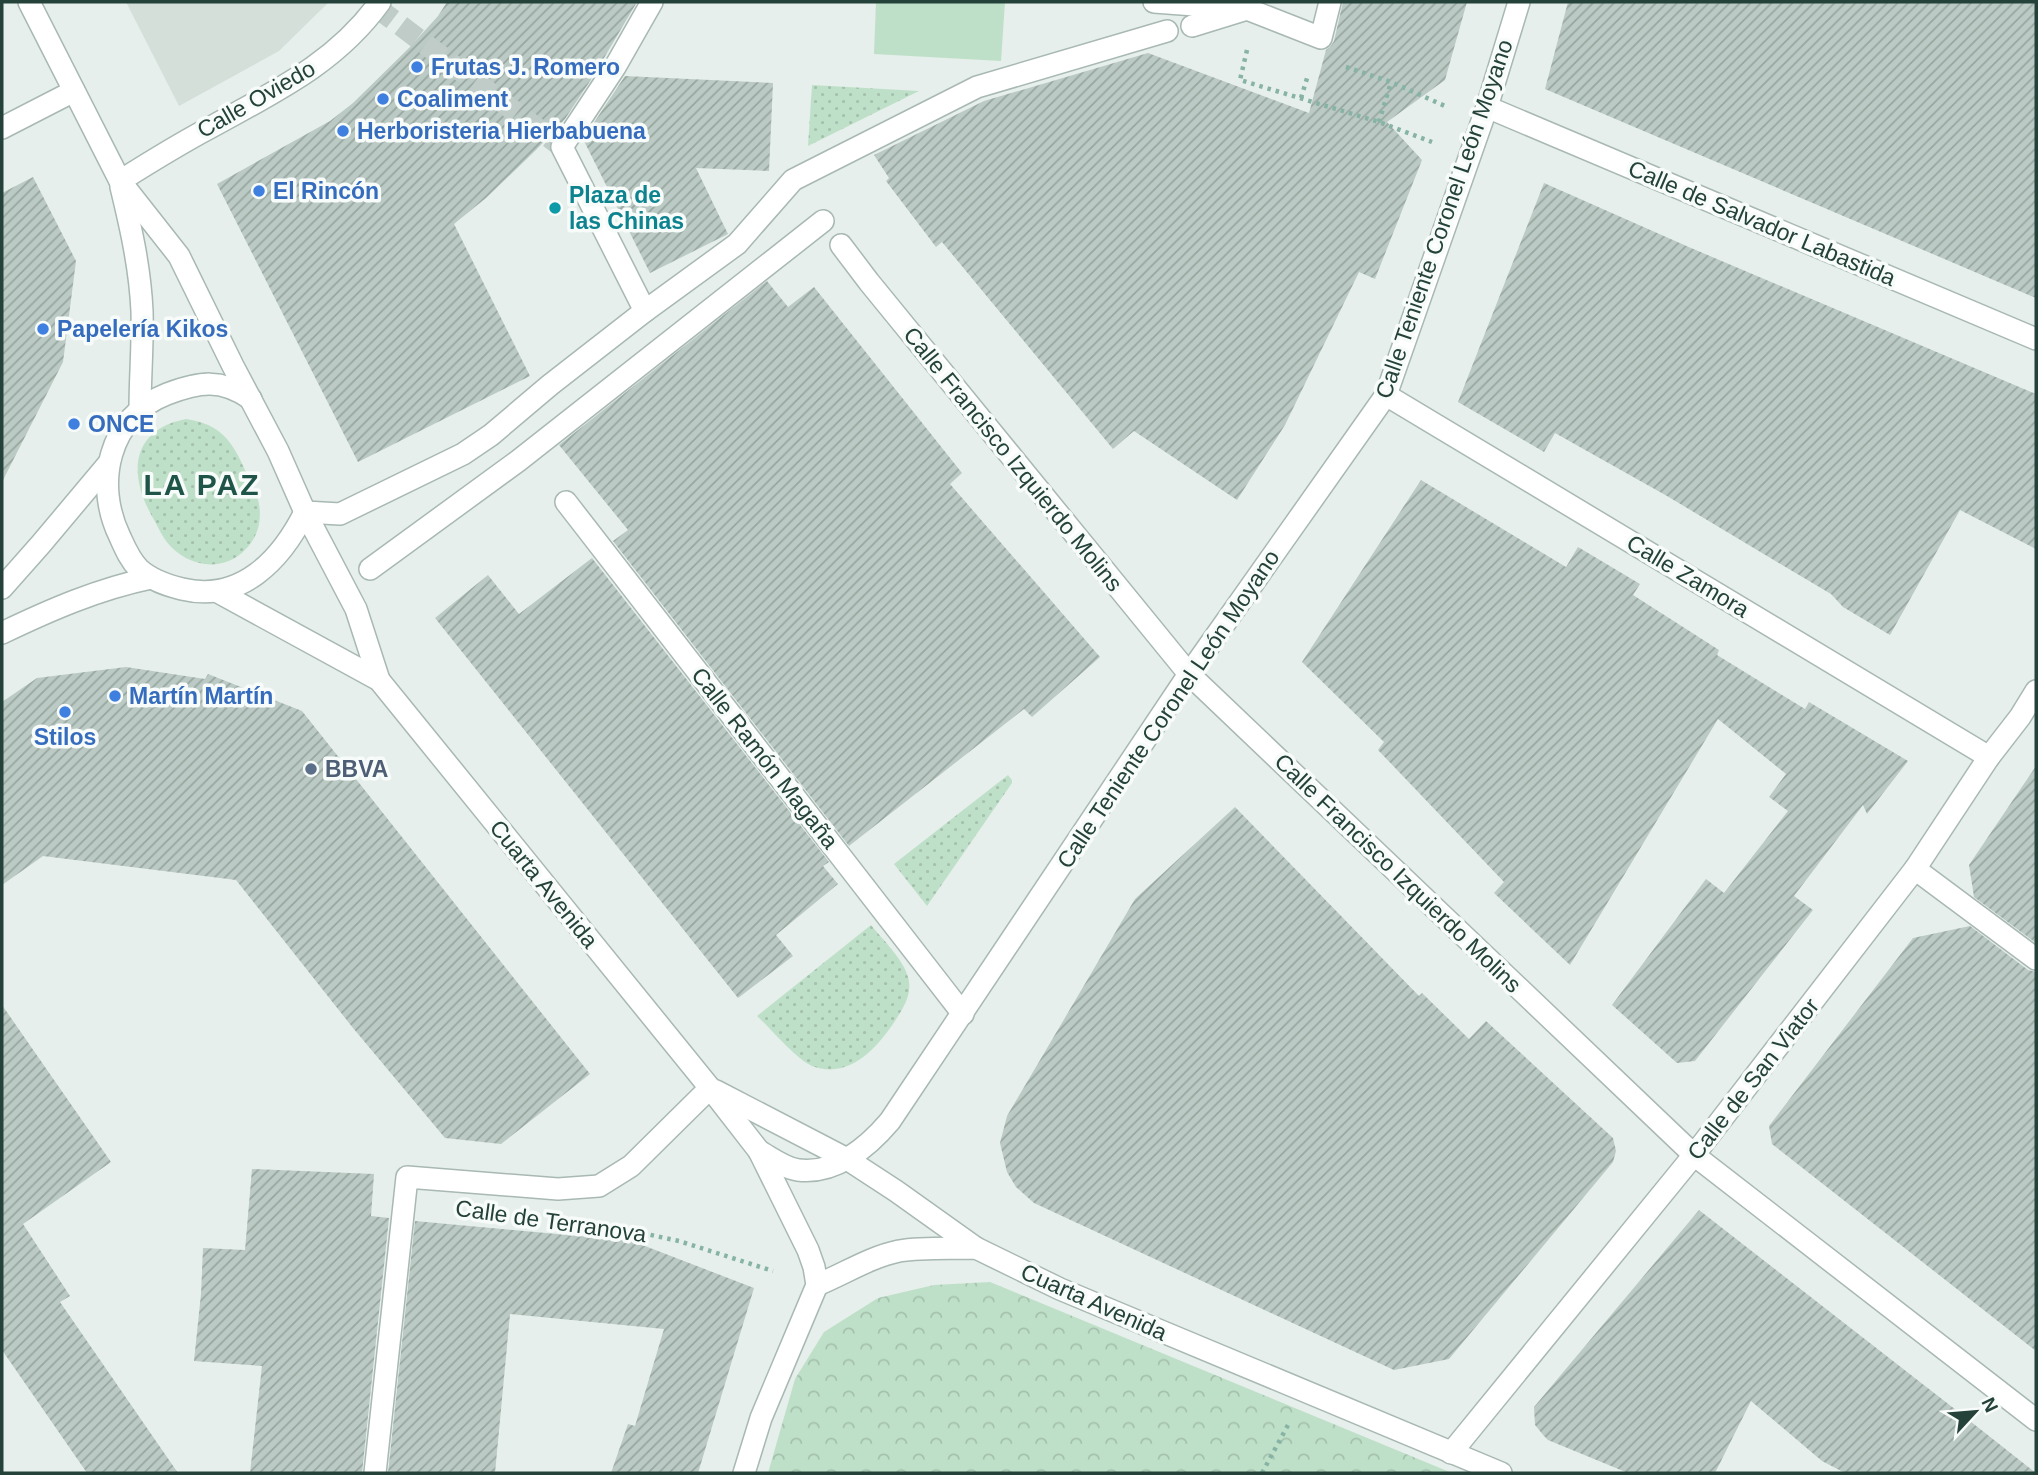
<svg xmlns="http://www.w3.org/2000/svg" width="2038" height="1475" viewBox="0 0 2038 1475" font-family="Arial,sans-serif">
	<style>
		.built { fill: #d4dfda }
		.grass { fill: url(#grass-dots) }
		.forest { fill: url(#forest-crowns) }
		.park { fill: #bfe0c8 }
		.building { fill: url(#building-hatch) }
		.lines { fill: none; stroke-linecap: round; stroke-linejoin: round }
		.minor-tunnel { stroke: #bfccc8; stroke-width: 21; stroke-dasharray: 21 10; stroke-linecap: butt }
		.minor-casing { stroke: #a8b8b2; stroke-width: 24 }
		.path { stroke: #86b3a5; stroke-width: 4.5; stroke-dasharray: 3.5 5; stroke-linecap: butt }
		.minor { stroke: #fff; stroke-width: 21 }
		.shop-dot { fill: #3f7fe0; stroke: #f7fbf9; stroke-width: 2.5 }
		.culture-dot { fill: #0f9aa8; stroke: #f7fbf9; stroke-width: 2.5 }
		.service-dot { fill: #5c6f8a; stroke: #f7fbf9; stroke-width: 2.5 }
		.labels { text-anchor: middle; stroke-width: 7; stroke-linejoin: round; paint-order: stroke }
		.shop-label { font-size: 23px; font-weight: bold; fill: #366cbe; stroke: #f7fbf9; text-anchor: start }
		.street-label { font-size: 23px; fill: #24423a; stroke: #f7fbf9 }
		.culture-label { font-size: 23px; font-weight: bold; fill: #0d838f; stroke: #f7fbf9; text-anchor: start }
		.service-label { font-size: 23px; font-weight: bold; fill: #4e5e75; stroke: #f7fbf9; text-anchor: start }
		.district-label { font-size: 30px; font-weight: bold; letter-spacing: 2px; fill: #1f5548; stroke: #f7fbf9 }
	</style>
	<defs>
		<pattern id="grass-dots" width="8" height="8" patternUnits="userSpaceOnUse" patternTransform="scale(1.75)"><rect width="8" height="8" fill="#bfe0c8"/><path d="M2 2h.1M6 6h.1" fill="none" stroke="#a4c1ad" stroke-width="1.8" stroke-linecap="round"/></pattern>
		<pattern id="forest-crowns" width="20" height="18" patternUnits="userSpaceOnUse" patternTransform="scale(1.75)"><rect width="20" height="18" fill="#bfe0c8"/><path d="M2 6a3 3 0 1 1 6 0M12 15a3 3 0 1 1 6 0" fill="none" stroke="#a4c1ad"/></pattern>
		<pattern id="building-hatch" width="6" height="6" patternUnits="userSpaceOnUse" patternTransform="scale(1.75)"><rect width="6" height="6" fill="#bbcac4"/><path d="M-1 1l2-2M0 6l6-6M5 7l2-2" fill="none" stroke="#98a6a0"/></pattern>
	</defs>
	<rect width="100%" height="100%" fill="#e6efeb"/>
	<path class="built" d="M126 2H329L279 51 179 106Z"/>
	<g class="grass">
		<path d="M812 85 919 91 808 146Z"/>
		<path d="M186 419C233 425 238 458 257 496 263 516 260 535 245 550 221 574 185 566 166 541 161 534 157 525 153 518 128 475 130 430 186 419Z"/>
		<path d="M1008 775 1012 780V783L927 906 894 864Z"/>
		<path d="M871 925C882 939 904 960 908 977 913 994 903 1008 895 1021 877 1048 849 1080 812 1066 796 1059 771 1029 757 1016Z"/>
	</g>
	<path class="forest" d="M990 1282 1452 1473H768L795 1379 824 1332 878 1298 934 1285Z"/>
	<path class="park" d="M876 2H1005L1001 61 874 54Z"/>
	<g class="building">
		<path d="M447 2H637L594 75 565 119 536 150 486 198 454 224 530 376 358 462 217 184 330 121 353 103 410 47 438 16Z"/>
		<path d="M1343 2H1467L1445 80 1387 122 1422 160 1375 279 1359 272 1285 425 1237 500 1134 431 1113 449 942 242 936 247 886 181 889 178 874 155 984 101 1148 53 1309 113 1326 50 1330 47 1334 41Z"/>
		<path d="M1568 2H2036V298L1545 89Z"/>
		<path d="M625 76 773 83 769 171 696 168 728 234 650 273 583 139Z"/>
		<path d="M33 177 76 261 63 362 2 482V193Z"/>
		<path d="M1544 183 1691 248 2036 394V549L1960 510 1890 635 1843 607 1831 594 1799 575 1667 496 1555 433 1544 452 1458 402Z"/>
		<path d="M767 281 788 307 814 287 962 473 950 484 1100 657 1032 717 1024 709 849 846 613 541 628 530 559 445Z"/>
		<path d="M1421 480 1566 567 1578 547 1640 584 1633 595 1719 650 1717 655 1805 709 1809 702 1908 761 1867 814 1863 805 1794 896 1813 910 1695 1061 1677 1063 1612 1005 1706 879 1724 893 1788 811 1769 797 1786 774 1718 719 1570 965 1494 893 1504 882 1378 750 1384 742 1302 662Z"/>
		<path d="M592 558 829 862 823 866 838 884 776 935 793 956 738 998 435 618 488 575 519 614Z"/>
		<path d="M126 667 205 679 208 674 302 711 590 1074 501 1144 445 1138 353 1028 236 880 43 856 2 885V702L37 678Z"/>
		<path d="M2036 766V943L1974 897 1969 865Z"/>
		<path d="M1235 807 1419 996 1422 993 1469 1039 1486 1021 1613 1138 1616 1151 1613 1162 1449 1359 1394 1370 1034 1203 1016 1187 1007 1172 1000 1143 1007 1116 1135 899Z"/>
		<path d="M1970 926 2028 970 2036 972V1351L1772 1144 1769 1126 1913 938Z"/>
		<path d="M2 1005 111 1162 23 1224 70 1296 60 1302 178 1473H87L2 1350Z"/>
		<path d="M252 1169 374 1174 371 1216 389 1218 362 1473H250L262 1366 194 1361 201 1294 203 1248 245 1250Z"/>
		<path d="M1699 1210 1956 1410 2036 1473H1845L1822 1461 1751 1401 1715 1473H1628L1548 1440 1544 1436 1535 1425 1534 1407Z"/>
		<path d="M415 1221 632 1241 754 1288 698 1473H611L628 1424 635 1426 664 1329 510 1314 495 1473H388Z"/>
	</g>
	<g class="lines">
		<path class="minor-tunnel" d="M376 7 562 147"/>
		<defs>
			<g id="minor">
				<path d="M29 2 120 181 179 256 233 366 278 451 305 512 356 609 379 680"/>
				<path d="M1154 2 1235 8"/>
				<path d="M1192 26 1247 9 1321 38 1330 2"/>
				<path d="M1487 107 2036 339"/>
				<path d="M2 128 74 91"/>
				<path d="M120 181C150 162 181 143 213 126 276 91 336 63 380 2"/>
				<path d="M121 187C131 228 140 268 142 311 143 344 140 377 140 410"/>
				<path d="M841 245 869 282 1189 674 1694 1155 2036 1420"/>
				<path d="M645 311 562 147 615 67 652 2"/>
				<path d="M1386 395 1989 757"/>
				<path d="M251 399C221 378 199 382 167 394 108 417 94 484 120 537 125 548 130 560 139 569 151 580 166 585 182 589 241 603 281 560 305 512"/>
				<path d="M566 502 963 1014"/>
				<path d="M305 512 340 514 463 454 491 435 550 385 645 311 737 244 793 180 977 87 1167 31"/>
				<path d="M370 569 518 461 823 221"/>
				<path d="M2 588 41 544 109 463"/>
				<path d="M218 592 379 680 710 1088 759 1151 808 1250 814 1267 817 1285 761 1418 744 1473"/>
				<path d="M2 633C50 610 98 589 151 578"/>
				<path d="M1915 869 2036 959"/>
				<path d="M716 1091 847 1159 896 1191 976 1248 1060 1289 1501 1473"/>
				<path d="M759 1151C770 1157 784 1168 798 1170 835 1175 868 1147 890 1121L1189 674 1386 395 1487 107 1519 2"/>
				<path d="M817 1285C844 1274 870 1257 899 1251 924 1247 951 1249 976 1248"/>
				<path d="M1451 1453 1694 1155 1915 869 1989 757 2020 717 2036 691"/>
				<path d="M375 1473 407 1177 558 1189 599 1186 631 1166 710 1088"/>
			</g>
		</defs>
		<use href="#minor" class="minor-casing"/>
		<g class="path">
			<path d="M1247 50 1240 80 1379 122 1432 142"/>
			<path d="M1346 67 1391 82 1445 106"/>
			<path d="M1301 98 1308 75"/>
			<path d="M1379 122 1391 82"/>
			<path d="M609 1226 679 1241 773 1271"/>
			<path d="M1262 1473 1288 1425"/>
		</g>
		<use href="#minor" class="minor"/>
	</g>
	<g class="shop-dot">
		<circle cx="417" cy="67" r="7"/>
		<circle cx="383" cy="99" r="7"/>
		<circle cx="343" cy="131" r="7"/>
		<circle cx="259" cy="191" r="7"/>
		<circle cx="43" cy="329" r="7"/>
		<circle cx="74" cy="424" r="7"/>
		<circle cx="115" cy="696" r="7"/>
		<circle cx="65" cy="712" r="7"/>
	</g>
	<circle class="culture-dot" cx="555" cy="208" r="7"/>
	<circle class="service-dot" cx="311" cy="769" r="7"/>
	<g class="labels">
		<g class="shop-label">
			<text x="431" y="75">Frutas J. Romero</text>
			<text x="397" y="107">Coaliment</text>
			<text x="357" y="139">Herboristeria Hierbabuena</text>
			<text x="273" y="199">El Rincón</text>
			<text x="57" y="337">Papelería Kikos</text>
			<text x="88" y="432">ONCE</text>
			<text x="129" y="704">Martín Martín</text>
			<text x="65" y="745" text-anchor="middle">Stilos</text>
		</g>
		<g class="street-label">
			<text transform="translate(256 99) rotate(-30)" y="8">Calle Oviedo</text>
			<text transform="translate(1444 219) rotate(-71)" y="8">Calle Teniente Coronel León Moyano</text>
			<text transform="translate(1762 223) rotate(23)" y="8">Calle de Salvador Labastida</text>
			<text transform="translate(1013 459) rotate(51)" y="8">Calle Francisco Izquierdo Molins</text>
			<text transform="translate(1688 576) rotate(31)" y="8">Calle Zamora</text>
			<text transform="translate(1168 709) rotate(-56)" y="8">Calle Teniente Coronel León Moyano</text>
			<text transform="translate(765 758) rotate(52)" y="8">Calle Ramón Magaña</text>
			<text transform="translate(1398 873) rotate(44)" y="8">Calle Francisco Izquierdo Molins</text>
			<text transform="translate(544 884) rotate(51)" y="8">Cuarta Avenida</text>
			<text transform="translate(1753 1079) rotate(-52)" y="8">Calle de San Viator</text>
			<text transform="translate(551 1221) rotate(8)" y="8">Calle de Terranova</text>
			<text transform="translate(1094 1302) rotate(24)" y="8">Cuarta Avenida</text>
		</g>
		<g class="culture-label">
			<text x="569" y="203">Plaza de<tspan x="569" dy="26">las Chinas</tspan></text>
		</g>
		<g class="service-label">
			<text x="325" y="777">BBVA</text>
		</g>
		<g class="district-label">
			<text x="202" y="495">LA PAZ</text>
		</g>
	</g>
	<rect width="2038" height="1475" fill="none" stroke="#24423a" stroke-width="7"/>
	<g transform="translate(1975 1412) rotate(64)" stroke="#f7fbf9" stroke-width="5" paint-order="stroke">
	<path d="M0-5L12 26L0 18L-12 26Z" fill="#24423a"/>
	<text y="-10" font-size="19" font-weight="bold" text-anchor="middle" fill="#24423a">N</text>
	</g>
</svg>
